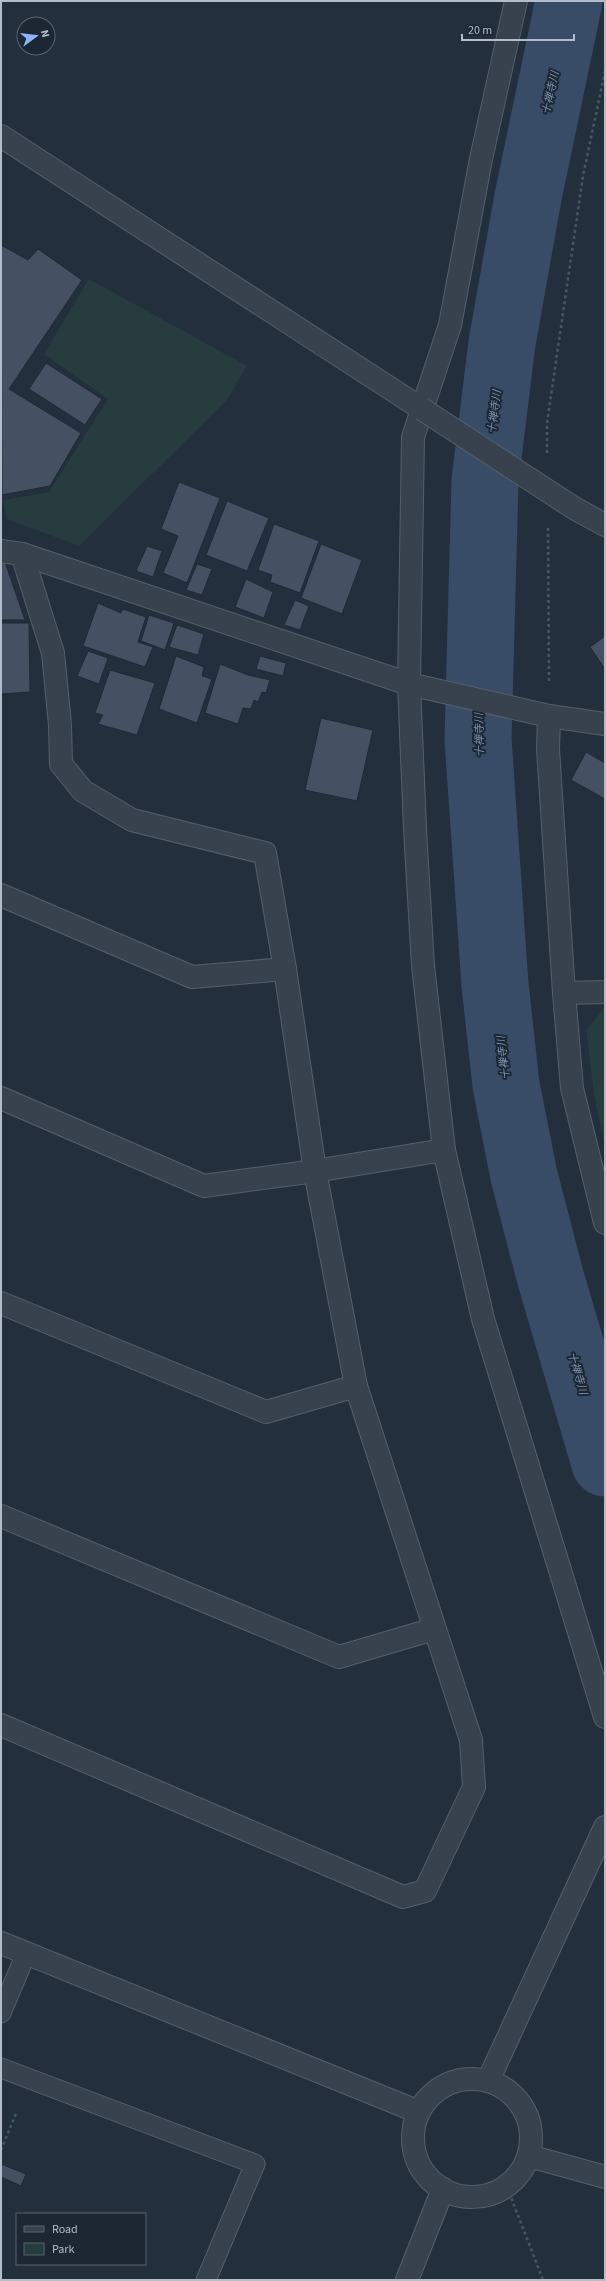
<svg xmlns="http://www.w3.org/2000/svg" width="606" height="2281" viewBox="0 0 606 2281" font-family="'Source Sans 3','Noto Sans JP',sans-serif">
	<style>
		.green { fill: #263c3f }
		.lines { fill: none; stroke-linecap: round; stroke-linejoin: round }
		.river { stroke: #394c67; stroke-width: 67 }
		.building { fill: #455162; stroke: #1f2835 }
		.service-casing { stroke: #565f6c; stroke-width: 21 }
		.minor-casing { stroke: #565f6c; stroke-width: 24 }
		.tertiary-casing { stroke: #565f6c; stroke-width: 24 }
		.path { stroke: #44595c; stroke-width: 2.5; stroke-dasharray: 3 3; stroke-linecap: butt }
		.service { stroke: #38414e; stroke-width: 19 }
		.minor { stroke: #38414e; stroke-width: 22 }
		.tertiary { stroke: #38414e; stroke-width: 22 }
		.tertiary-bridge-casing { stroke: #565f6c; stroke-width: 24; stroke-linecap: butt }
		.tertiary-bridge { stroke: #38414e; stroke-width: 22 }
		.labels { text-anchor: middle; stroke-width: 4; stroke-linejoin: round; paint-order: stroke }
		.water-label { font-size: 11px; font-style: italic; fill: #7c92b1; stroke: #1d2633 }
	</style>
	<rect width="100%" height="100%" fill="#242f3e"/>
	<g class="green">
		<path d="M89 279 247 366 226 401 79 546 7 519 3 500 49 492 108 399 44 354Z"/>
		<path d="M605 1007V1146L594 1095 586 1030Z"/>
	</g>
	<g class="lines">
		<path class="river" d="M569 1 528 197 502 343 485 481 478 739 495 985 506 1085 524 1176 550 1276 605 1463"/>
	</g>
	<g class="building">
		<path d="M1 245 28 260 38 249 82 280 9 389 81 433 50 486 2 495Z"/>
		<path d="M46 363 102 399 85 425 29 389Z"/>
		<path d="M179 482 220 498 187 583 163 573 178 536 161 529Z"/>
		<path d="M227 501 269 518 247 571 206 555Z"/>
		<path d="M274 524 319 541 300 593 270 582 272 575 258 570Z"/>
		<path d="M321 544 362 560 342 614 301 598Z"/>
		<path d="M147 546 162 551 153 577 136 571Z"/>
		<path d="M1 562H5L25 620H1Z"/>
		<path d="M197 564 212 569 202 595 186 590Z"/>
		<path d="M246 579 273 592 264 618 235 607Z"/>
		<path d="M295 600 309 606 300 630 284 625Z"/>
		<path d="M98 603 121 613 123 609 146 617 138 642 153 647 145 667 83 646Z"/>
		<path d="M149 615 174 623 165 650 141 641Z"/>
		<path d="M1 623H29L30 692 1 694Z"/>
		<path d="M177 625 204 634 198 655 169 647Z"/>
		<path d="M605 636V669L590 647Z"/>
		<path d="M88 651 108 658 99 684 77 676Z"/>
		<path d="M176 656 204 667 202 676 212 679 197 723 159 709Z"/>
		<path d="M260 656 286 663 283 676 256 669Z"/>
		<path d="M220 664 248 675 270 680 266 693 262 692 258 702 254 700 251 709 243 708 238 724 205 713Z"/>
		<path d="M110 670 155 683 137 735 98 724 103 715 95 713Z"/>
		<path d="M321 718 373 730 357 801 305 790Z"/>
		<path d="M586 752 605 763V799L571 780Z"/>
		<path d="M1 2164 26 2174 21 2186 1 2177Z"/>
	</g>
	<g class="lines">
		<defs>
			<g id="service">
				<path d="M1 2013 26 1954"/>
				<path d="M1 2068 255 2164 206 2280"/>
			</g>
			<g id="minor">
				<path d="M516 1 481 159 450 325 413 437 409 684 415 829 423 966 444 1150 483 1319 605 1717"/>
				<path d="M1 551 22 554 409 684 549 716 605 724"/>
				<path d="M549 716 548 749 564 993 572 1088 605 1223"/>
				<path d="M1 895 192 977 285 969"/>
				<path d="M564 993 605 992"/>
				<path d="M1 1098 204 1186 315 1171 444 1150"/>
				<path d="M1 1303 266 1412 356 1386"/>
				<path d="M1 1516 339 1657 434 1629"/>
				<path d="M1 1725 403 1897 425 1891 474 1787 471 1740 356 1386 315 1171 285 969 265 853 132 820 83 791 61 764 60 725 53 653 22 554"/>
				<path d="M1 1943 419 2112"/>
				<circle cx="472" cy="2138" r="59"/>
				<path d="M488 2081 605 1827"/>
				<path d="M529 2156 605 2177"/>
				<path d="M407 2280 443 2189"/>
			</g>
			<g id="tertiary">
				<path d="M1 136 422 409"/>
				<path d="M574 508 605 525"/>
			</g>
		</defs>
		<use href="#service" class="service-casing"/>
		<use href="#minor" class="minor-casing"/>
		<use href="#tertiary" class="tertiary-casing"/>
		<g class="path">
			<path d="M547 453V423L583 176 605 71"/>
			<path d="M548 528 549 683"/>
			<path d="M1 2150 17 2111"/>
			<path d="M507 2187 543 2280"/>
		</g>
		<use href="#service" class="service"/>
		<use href="#minor" class="minor"/>
		<use href="#tertiary" class="tertiary"/>
		<defs>
			<path id="tertiary-bridge" d="M422 409 574 508"/>
		</defs>
		<use href="#tertiary-bridge" class="tertiary-bridge-casing"/>
		<use href="#tertiary-bridge" class="tertiary-bridge"/>
	</g>
	<g class="labels">
		<g class="water-label">
			<text transform="translate(550 93) rotate(-78)" y="4">十禅寺川</text>
			<text transform="translate(494 412) rotate(-83)" y="4">十禅寺川</text>
			<text transform="translate(479 735) rotate(-91)" y="4">十禅寺川</text>
			<text transform="translate(503 1058) rotate(-97)" y="4">十禅寺川</text>
			<text transform="translate(578 1373) rotate(74)" y="4">十禅寺川</text>
		</g>
	</g>
	<rect width="606" height="2281" fill="none" stroke="#b4bcc9" stroke-width="4"/>
	<rect x="16" y="2213" width="130" height="52" fill="#1d2633" stroke="#59626f"/>
	<rect x="24" y="2226" width="20" height="6" fill="#38414e" stroke="#59626f"/>
	<text x="52" y="2233" font-size="12" fill="#b4bcc9">Road</text>
	<rect x="24" y="2243" width="20" height="12" fill="#263c3f" stroke="#59626f"/>
	<text x="52" y="2253" font-size="12" fill="#b4bcc9">Park</text>
	<g transform="translate(36 36) rotate(75)"><circle r="19" fill="#1d2633" stroke="#59626f"/>
	<path d="M0-3L7 15L0 10L-7 15Z" fill="#8ab4f8"/>
	<text y="-6" font-size="11" font-weight="bold" text-anchor="middle" fill="#b4bcc9">N</text>
	</g>
	<path d="M462 34v6h112v-6" fill="none" stroke="#b4bcc9" stroke-width="2"/>
	<text x="468" y="34" font-size="12" fill="#b4bcc9" stroke="#1d2633" stroke-width="3" paint-order="stroke">20 m</text>
</svg>
